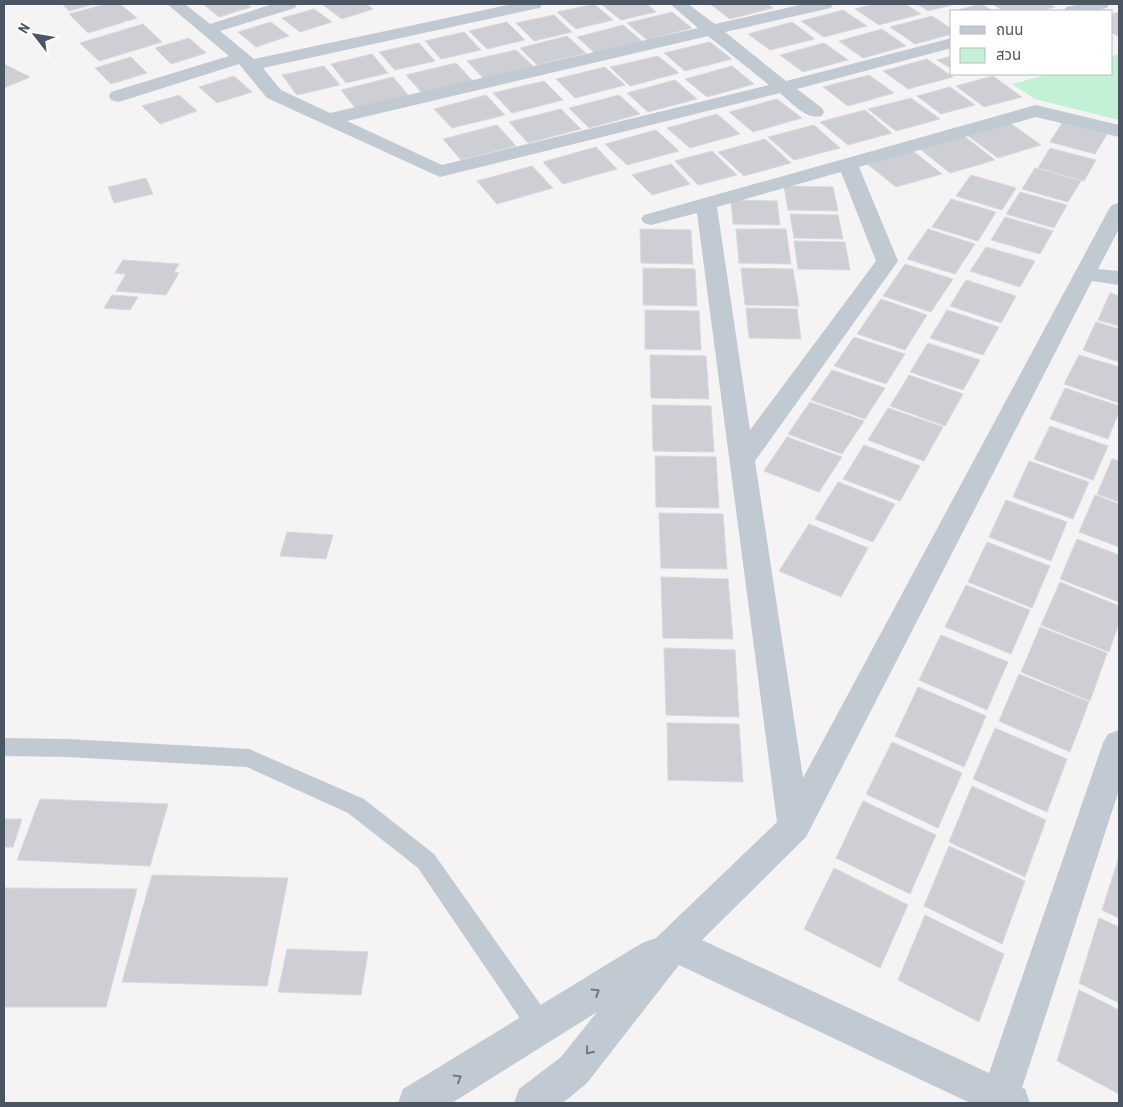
<svg xmlns="http://www.w3.org/2000/svg" width="1123" height="1107" viewBox="0 0 1123 1107" font-family="'Roboto Condensed','Noto Sans Thai',sans-serif">
	<style>
		.green { fill: #c3f1d5 }
		.building { fill: #cdcfd5; stroke: #d7d9de }
		.lines { fill: none; stroke-linecap: round; stroke-linejoin: round }
		.service { fill: #c1cad2; fill-rule: evenodd }
		.minor { fill: #c1cad2; fill-rule: evenodd }
		.oneway { stroke: #6e7983 }
	</style>
	<rect width="100%" height="100%" fill="#f5f3f3"/>
	<path class="green" d="M1119 54V120L1035 99 1012 84 1049 74H1112V56Z"/>
	<g class="building">
		<path d="M62 4H94L69 11Z"/>
		<path d="M106 4H120L137 18 88 33 69 14Z"/>
		<path d="M203 4H247L251 7 219 17Z"/>
		<path d="M328 4H366L373 9 342 19 323 5Z"/>
		<path d="M594 4 613 20 576 29 557 12Z"/>
		<path d="M601 4H647L656 12 621 20Z"/>
		<path d="M710 4H767L773 8 730 19Z"/>
		<path d="M874 4H905L921 14 879 25 855 9Z"/>
		<path d="M917 4H956L928 11Z"/>
		<path d="M981 4 993 11H954Z"/>
		<path d="M992 4H1049L1055 7 1040 11H1004Z"/>
		<path d="M314 9 332 22 300 32 282 18Z"/>
		<path d="M843 10 867 26 824 37 801 21Z"/>
		<path d="M672 12 692 28 647 40 627 23Z"/>
		<path d="M1119 12V36H1118L1112 33V14Z"/>
		<path d="M554 15 572 32 534 41 516 23Z"/>
		<path d="M932 16 952 29V34L915 44 890 27Z"/>
		<path d="M271 22 289 36 256 47 238 32Z"/>
		<path d="M507 22 525 40 487 49 469 31Z"/>
		<path d="M792 22 815 39 770 50 748 34Z"/>
		<path d="M143 24 162 42 99 61 80 43Z"/>
		<path d="M623 25 643 42 596 54 577 37Z"/>
		<path d="M882 29 906 46 863 58 839 41Z"/>
		<path d="M464 32 481 50 441 59 425 41Z"/>
		<path d="M567 36 586 53 537 65 520 48Z"/>
		<path d="M189 38 206 53 171 64 155 48Z"/>
		<path d="M710 42 732 59 685 71 664 53Z"/>
		<path d="M419 43 435 61 395 70 379 52Z"/>
		<path d="M824 43 848 60 803 72 780 55Z"/>
		<path d="M516 50 534 67 484 79 467 61Z"/>
		<path d="M372 54 388 73 346 83 331 64Z"/>
		<path d="M658 56 679 73 630 86 610 67Z"/>
		<path d="M952 56V69L937 60Z"/>
		<path d="M131 57 147 73 111 84 95 68Z"/>
		<path d="M927 59 953 77 908 89 883 71Z"/>
		<path d="M456 63 473 81 422 93 406 75Z"/>
		<path d="M4 64 30 77 4 88Z"/>
		<path d="M324 66 340 85 297 95 282 75Z"/>
		<path d="M732 66 754 84 707 97 685 79Z"/>
		<path d="M605 67 625 85 575 98 556 79Z"/>
		<path d="M869 75 894 93 848 106 823 87Z"/>
		<path d="M234 76 252 92 217 103 199 87Z"/>
		<path d="M993 76 1022 97 984 107 956 86Z"/>
		<path d="M393 77 409 96 356 109 341 90Z"/>
		<path d="M675 80 697 99 648 112 627 93Z"/>
		<path d="M544 81 563 100 512 113 493 93Z"/>
		<path d="M950 87 975 105 941 114 917 96Z"/>
		<path d="M179 95 197 111 160 124 142 106Z"/>
		<path d="M486 95 505 115 452 128 434 109Z"/>
		<path d="M619 95 640 114 589 128 569 108Z"/>
		<path d="M911 98 940 119 896 131 868 109Z"/>
		<path d="M777 99 802 118 753 132 729 112Z"/>
		<path d="M561 109 581 129 528 143 509 122Z"/>
		<path d="M865 110 892 133 848 145 820 122Z"/>
		<path d="M717 114 740 134 690 148 667 128Z"/>
		<path d="M1010 123 1041 145 998 158 967 135Z"/>
		<path d="M1062 123 1107 134 1095 154 1050 142Z"/>
		<path d="M497 125 516 146 461 160 443 139Z"/>
		<path d="M814 125 840 148 794 160 768 137Z"/>
		<path d="M656 130 679 151 627 165 605 144Z"/>
		<path d="M964 136 995 160 950 173 920 149Z"/>
		<path d="M765 139 791 163 744 176 718 152Z"/>
		<path d="M596 147 617 169 563 184 543 162Z"/>
		<path d="M1050 148 1096 160 1084 181 1038 168Z"/>
		<path d="M912 150 942 174 896 187 866 163Z"/>
		<path d="M712 151 737 175 698 185 675 161Z"/>
		<path d="M671 164 690 184 652 195 632 175Z"/>
		<path d="M532 166 553 188 497 204 477 181Z"/>
		<path d="M1035 168 1081 181 1068 202 1022 189Z"/>
		<path d="M971 175 1016 188 1002 210 956 196Z"/>
		<path d="M146 178 153 194 114 203 108 187Z"/>
		<path d="M784 186 833 187 838 211 788 210Z"/>
		<path d="M1020 192 1067 205 1054 228 1006 214Z"/>
		<path d="M951 199 996 212 978 241 932 227Z"/>
		<path d="M731 200 777 201 780 225 733 224Z"/>
		<path d="M790 214 838 215 843 239 794 238Z"/>
		<path d="M1005 217 1053 231 1040 254 991 240Z"/>
		<path d="M640 229 691 230 693 264 641 263Z"/>
		<path d="M736 229H786L791 264 739 263Z"/>
		<path d="M928 229 975 244 955 274 907 259Z"/>
		<path d="M794 241 845 242 850 270 798 269Z"/>
		<path d="M986 247 1035 261 1020 287 970 271Z"/>
		<path d="M123 260 179 264 174 272 179 273 166 295 116 291 126 274 115 273Z"/>
		<path d="M905 264 953 279 931 312 883 296Z"/>
		<path d="M643 268 695 269 697 306 643 305Z"/>
		<path d="M741 268 793 269 799 306 745 305Z"/>
		<path d="M966 280 1016 296 1001 323 950 306Z"/>
		<path d="M1110 293 1119 296V326L1098 320Z"/>
		<path d="M112 295 138 297 130 310 104 308Z"/>
		<path d="M881 299 927 315 905 350 857 334Z"/>
		<path d="M746 308 797 309 801 339 749 338Z"/>
		<path d="M645 310 699 311 701 350 645 349Z"/>
		<path d="M947 310 999 327 983 355 930 338Z"/>
		<path d="M1096 322 1119 329V362L1083 350Z"/>
		<path d="M854 337 905 354 886 384 834 366Z"/>
		<path d="M928 343 980 360 963 390 910 372Z"/>
		<path d="M650 355 706 356 709 399 651 398Z"/>
		<path d="M1079 355 1119 367V403L1064 384Z"/>
		<path d="M832 370 885 388 865 419 811 400Z"/>
		<path d="M909 375 963 394 945 426 890 406Z"/>
		<path d="M1065 388 1119 406V412L1108 439 1050 419Z"/>
		<path d="M810 402 864 421 842 454 788 434Z"/>
		<path d="M652 405 711 406 714 452 653 451Z"/>
		<path d="M888 408 943 427 924 461 868 440Z"/>
		<path d="M1050 426 1108 446 1093 480 1034 459Z"/>
		<path d="M787 437 842 457 819 492 764 471Z"/>
		<path d="M864 445 920 466 900 501 843 479Z"/>
		<path d="M655 456 716 457 719 508 656 507Z"/>
		<path d="M1112 459 1119 461V502L1097 494Z"/>
		<path d="M1029 461 1089 482 1073 519 1013 497Z"/>
		<path d="M838 482 895 504 873 542 815 519Z"/>
		<path d="M1095 495 1119 504V547L1079 532Z"/>
		<path d="M1006 500 1067 522 1051 561 989 537Z"/>
		<path d="M659 513 723 514 727 569 661 568Z"/>
		<path d="M809 524 868 548 841 597 779 571Z"/>
		<path d="M287 532 333 535 326 559 280 556Z"/>
		<path d="M1077 539 1119 555V602L1060 579Z"/>
		<path d="M987 542 1050 566 1032 608 968 582Z"/>
		<path d="M661 577 728 579 733 639 663 638Z"/>
		<path d="M1060 582 1119 606V623L1109 652 1041 625Z"/>
		<path d="M966 585 1030 610 1011 654 945 627Z"/>
		<path d="M1040 627 1107 653 1090 701 1021 672Z"/>
		<path d="M941 635 1008 662 987 710 919 680Z"/>
		<path d="M664 648 735 650 739 717 666 715Z"/>
		<path d="M1019 674 1089 702 1070 752 999 721Z"/>
		<path d="M918 687 986 716 964 767 895 736Z"/>
		<path d="M667 723 739 724 743 782 668 780Z"/>
		<path d="M995 728 1067 759 1047 812 973 779Z"/>
		<path d="M892 742 962 773 938 828 866 794Z"/>
		<path d="M972 786 1046 820 1025 877 949 842Z"/>
		<path d="M40 799 168 804 150 866 17 860Z"/>
		<path d="M863 801 936 835 910 894 836 858Z"/>
		<path d="M4 819H22L13 847H4Z"/>
		<path d="M949 846 1025 881 1002 944 924 906Z"/>
		<path d="M1119 857V918L1102 910Z"/>
		<path d="M834 868 908 905 880 968 804 929Z"/>
		<path d="M152 875 288 878 267 986 122 982Z"/>
		<path d="M4 888 137 889 106 1007H4Z"/>
		<path d="M925 915 1004 954 979 1022 898 980Z"/>
		<path d="M1099 918 1119 927V1003L1079 983Z"/>
		<path d="M287 949 368 952 361 995 278 992Z"/>
		<path d="M1079 990 1119 1010V1094L1057 1061Z"/>
	</g>
	<g class="lines">
		<path class="service" d="M4 738 68 739 249 749 364 799 434 854 550 1018 554 1027 550 1036 541 1040 532 1036 418 868 348 813 247 767 68 757 4 756Z"/>
		<g class="minor">
			<path d="M167 4H185L210 24 273 4H297L295 8 220 31 254 59 512 4H542L540 8 534 9 263 68 281 90 330 113 698 28 670 4H688L715 24 804 4H833L831 8 725 32 786 81 952 38V48L797 89 822 108 824 112 822 116C806 120 792 103 780 93L440 177 267 98 239 64 125 100 118 102 111 100 109 96 111 92 229 56ZM708 36 769 85 442 165 347 121Z"/>
			<path d="M1081 4H1109L1107 8 1092 11H1064L1066 7Z"/>
			<path d="M1036 105 1119 125V137L1036 117 859 167 898 261 755 461 803 778 1109 209 1112 205 1119 203V229L1098 269 1119 271V285L1092 281 806 837 702 940 989 1073 1103 743 1108 734 1119 730V790L1022 1088 1025 1089 1030 1103H970L679 965 587 1083 563 1103H514L519 1089 561 1057 597 1012 452 1103H398L403 1089 642 943 656 938 777 822 697 213 651 225 644 223 641 219 644 215ZM841 172 876 261 750 430 717 207Z"/>
		</g>
	</g>
	<defs><path id="oneway-chevron" d="M-2-3.5L2.5 0L-2 3.5" fill="none" stroke-width="1.6" stroke-linecap="round" stroke-linejoin="round" transform="scale(1.25)"/></defs>
	<g class="oneway">
		<use href="#oneway-chevron" transform="translate(596 992) rotate(-32)"/>
		<use href="#oneway-chevron" transform="translate(589 1051) rotate(128)"/>
		<use href="#oneway-chevron" transform="translate(458 1078) rotate(-31)"/>
	</g>
	<rect width="1123" height="1107" fill="none" stroke="#4a5661" stroke-width="10"/>
	<rect x="950" y="10" width="162" height="65" fill="#ffffff" stroke="#b7bbc0"/>
	<rect x="960" y="26" width="25" height="8" fill="#c1cad2" stroke="#b7bbc0"/>
	<text x="996" y="35" font-size="15" fill="#4a5661">ถนน</text>
	<rect x="960" y="48" width="25" height="15" fill="#c3f1d5" stroke="#b7bbc0"/>
	<text x="996" y="60" font-size="15" fill="#4a5661">สวน</text>
	<g transform="translate(35 35) rotate(301)" stroke="#ffffff" stroke-width="4" paint-order="stroke">
	<path d="M0-4L9 19L0 12L-9 19Z" fill="#4a5661"/>
	<text y="-8" font-size="14" font-weight="bold" text-anchor="middle" fill="#4a5661">N</text>
	</g>
</svg>
